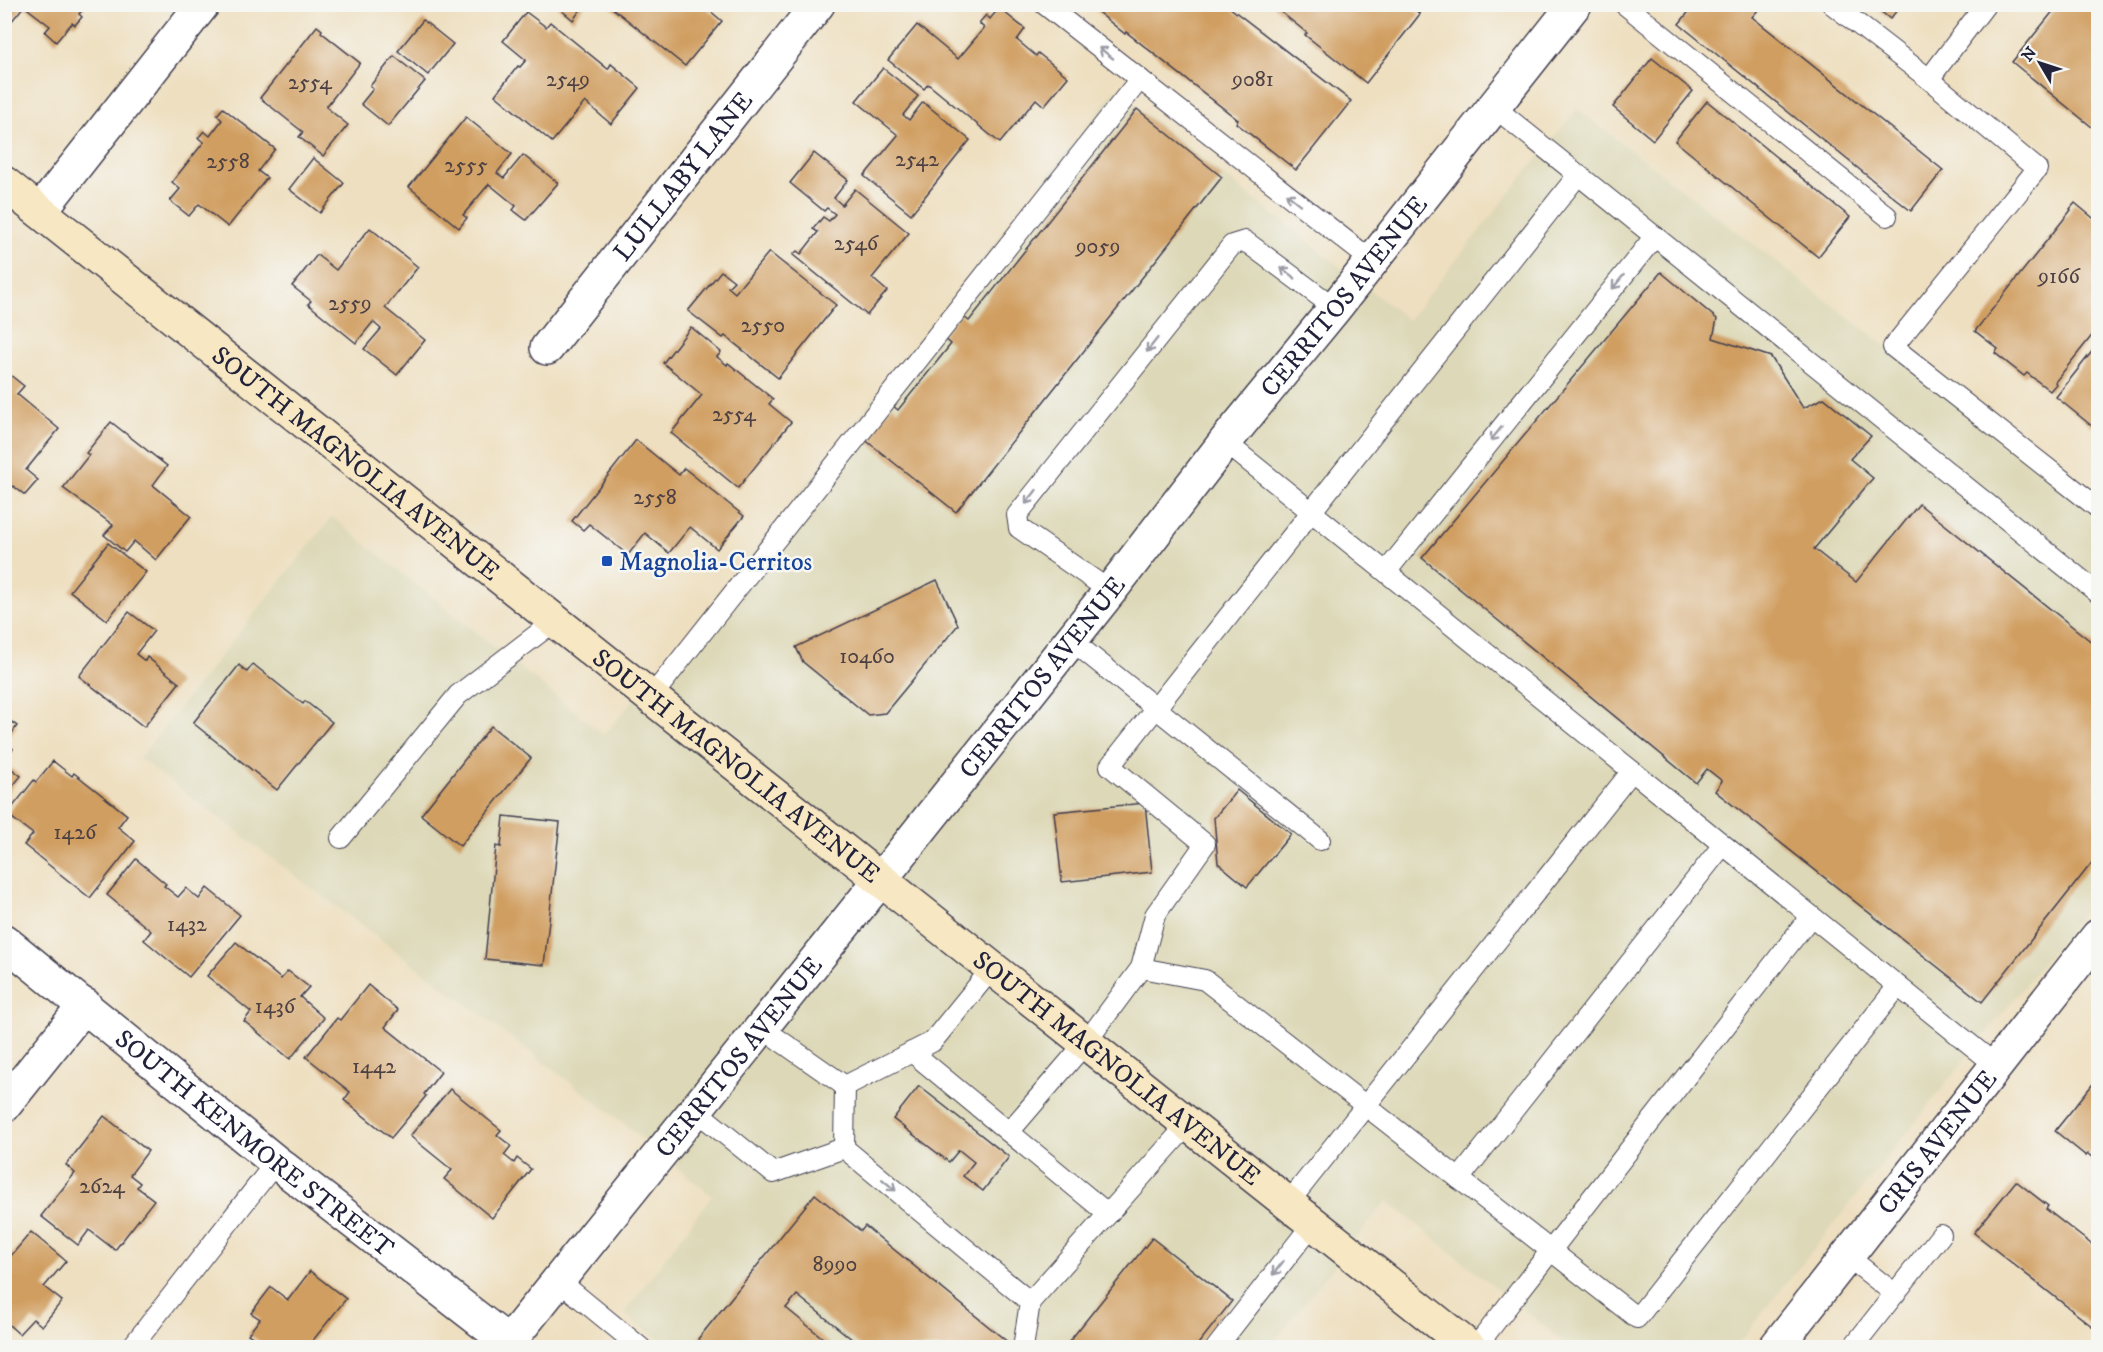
<svg xmlns="http://www.w3.org/2000/svg" width="2103" height="1352" viewBox="0 0 2103 1352" font-family="'IM FELL DW Pica',serif">
	<style>
		.built { fill: #ddd8b7 }
		.building { fill: #d09e61 }
		.lines { fill: none; stroke-linecap: round; stroke-linejoin: round }
		.service-casing { stroke: #413e4f; stroke-width: 22 }
		.minor-casing { stroke: #413e4f; stroke-width: 36 }
		.tertiary-casing { stroke: #413e4f; stroke-width: 36 }
		.secondary-casing { stroke: #413e4f; stroke-width: 36 }
		.service { stroke: #fff; stroke-width: 20 }
		.minor { stroke: #fff; stroke-width: 33 }
		.tertiary { stroke: #fff; stroke-width: 33 }
		.secondary { stroke: #f7e8c3; stroke-width: 33 }
		.oneway { stroke: #9c9ca7 }
		.transit-dot { fill: #1a4fb4; stroke: #f6f6f2; stroke-width: 2 }
		.labels { text-anchor: middle; stroke-width: 5; stroke-linejoin: round; paint-order: stroke }
		.number-label { font-size: 22px; fill: #4e4144 }
		.street-label { font-size: 26px; fill: #22223b; stroke: #f6f6f2 }
		.transit-label { font-size: 26px; fill: #164399; stroke: #f6f6f2; text-anchor: start }
	</style>
	<rect width="100%" height="100%" fill="#f6f6f2"/>
	<filter id="ink" filterUnits="userSpaceOnUse"><feTurbulence type="fractalNoise" baseFrequency=".0167" numOctaves="2"/><feDisplacementMap in="SourceGraphic" scale="12" xChannelSelector="R" yChannelSelector="G"/><feConvolveMatrix kernelMatrix="1 2 1 2 8 2 1 2 1" color-interpolation-filters="sRGB"/></filter>
	<filter id="wash" filterUnits="userSpaceOnUse"><feTurbulence type="fractalNoise" baseFrequency=".008" numOctaves="4" result="noise"/><feDisplacementMap in="SourceGraphic" scale="24" xChannelSelector="R" yChannelSelector="G"/><feGaussianBlur stdDeviation="1.35" result="paint"/><feColorMatrix in="noise" values="0 0 0 0 0 0 0 0 0 0 0 0 0 0 0 0 0 1.4 0 .05"/><feComposite in="paint" operator="in"/></filter>
	<g filter="url(#wash)">
		<rect width="100%" height="100%" fill="#eedfc0"/>
		<path class="built" d="M1115 90 1408 320 1577 109 2098 509V894L1735 1347H1570L1387 1201 1269 1347H668L624 1313 712 1196 603 1107 139 758 332 517 604 735 697 623Z"/>
		<g id="blocks">
			<g class="building">
				<path d="M4 4H87L79 14 82 17 75 25 72 23 56 42 45 32 50 26 24 6 11 22 8 19 4 23Z"/>
				<path d="M554 4H585L573 20Z"/>
				<path d="M613 4H702L722 21 685 66 611 7Z"/>
				<path d="M1088 4H1225L1351 101 1296 170 1236 123 1238 120 1126 32 1125 34Z"/>
				<path d="M1271 4H1408L1420 14 1366 83 1305 35 1307 33Z"/>
				<path d="M1695 4H1754L1759 9 1752 17 1943 170 1911 211 1679 24Z"/>
				<path d="M1872 4H1902L1890 19Z"/>
				<path d="M2059 4H2087L2098 14V132L2012 62Z"/>
				<path d="M999 8 1025 29 1017 40 1036 56 1038 53 1068 77 1044 106 1036 99 1000 143 928 84 924 89 888 60 917 25 958 59 984 28 979 23 986 15 990 19Z"/>
				<path d="M526 12 546 27 550 22 608 69 611 64 640 88 611 124 585 102 552 142 495 95 518 66 520 67 526 60 503 41Z"/>
				<path d="M423 20 453 44 428 75 398 51Z"/>
				<path d="M317 26 322 30 321 32 360 63 326 107 348 125 323 156 299 137 303 132 260 98Z"/>
				<path d="M394 56 425 81 388 126 361 104 373 89 370 86Z"/>
				<path d="M1652 58 1693 91 1653 140 1613 107Z"/>
				<path d="M883 68 918 96 903 115 909 120 923 102 970 140 911 214 864 176 898 135 856 101Z"/>
				<path d="M1707 101 1850 217 1818 257 1675 141Z"/>
				<path d="M223 108 275 149 258 171 267 178 228 227 199 204 189 216 170 201 180 189 172 182 204 142 198 138 204 131 210 136 222 120 217 115Z"/>
				<path d="M1137 109 1222 177 956 512 864 439 892 405 898 410 951 344 942 336 960 314 969 321Z"/>
				<path d="M466 117 512 154 497 173 504 178 523 155 558 183 526 220 513 210 516 206 489 184 463 215 467 218 459 228 409 187Z"/>
				<path d="M814 153 848 180 834 198 842 205 855 189 909 233 872 278 887 291 867 315 793 255 797 251 801 254 818 232 813 229 823 217 829 221 835 214 827 208 824 211 790 183Z"/>
				<path d="M313 158 344 183 320 213 289 189Z"/>
				<path d="M2075 203 2098 222V328L2055 382 2056 384 2050 391 2027 373 2024 376 1995 353 1998 349 1975 331 2071 210 2070 209Z"/>
				<path d="M370 228 418 267 385 308 425 340 397 375 364 349 381 329 373 322 356 343 308 304 311 301 292 286 317 255 336 270Z"/>
				<path d="M769 252 836 305 778 378 725 336 723 338 688 311 721 271 734 281 728 287 735 293Z"/>
				<path d="M1661 272 1717 319 1713 338 1771 357 1803 408 1824 398 1871 436 1850 459 1873 478 1814 549 1856 582 1919 504 2098 647V855L1982 1002 1715 791 1722 781 1707 769 1696 783 1422 558Z"/>
				<path d="M691 327 721 352 717 357 727 365 728 363 773 399 769 404 791 422 738 488 671 433 702 395 663 363Z"/>
				<path d="M2098 344V431L2056 397Z"/>
				<path d="M4 370 24 386 17 394 59 429 26 470 38 480 25 495 13 486 4 496Z"/>
				<path d="M111 422 167 466 153 485 191 516 156 560 134 541 125 552 104 535 113 525 63 488 89 455 86 453Z"/>
				<path d="M636 440 679 475 684 468 744 516 717 549 690 527 669 553 645 533 628 555 589 524 583 530 572 521Z"/>
				<path d="M108 543 146 572 107 620 70 591Z"/>
				<path d="M937 580 958 625 885 713 868 715 803 662 796 647Z"/>
				<path d="M129 612 154 631 136 654 145 661 147 657 179 683 144 727 79 676Z"/>
				<path d="M253 664 303 704 305 701 332 722 277 790 193 723 239 665 247 672Z"/>
				<path d="M4 716 17 726 5 743 13 749 4 760Z"/>
				<path d="M491 726 531 758 460 846 421 815Z"/>
				<path d="M53 761 72 776 74 773 127 815 118 827 135 841 90 898 24 845 33 834 7 814 34 780 36 782Z"/>
				<path d="M4 763 21 776 4 797Z"/>
				<path d="M1237 790 1291 834 1247 887 1218 863 1214 818Z"/>
				<path d="M1145 803 1152 872 1062 882 1054 812Z"/>
				<path d="M504 816 560 822 544 965 485 959 496 846 501 847Z"/>
				<path d="M136 859 166 884 164 886 178 897 186 888 199 899 207 888 240 915 189 977 144 940 151 931 107 895Z"/>
				<path d="M236 942 281 979 288 971 309 987 300 997 324 1018 290 1059 244 1021 251 1012 207 976Z"/>
				<path d="M368 985 398 1010 385 1027 441 1072 424 1094 426 1096 391 1138 344 1100 350 1092 306 1057 337 1018 340 1020Z"/>
				<path d="M2097 1079 2098 1081V1162L2088 1154 2086 1156 2055 1131Z"/>
				<path d="M919 1086 1009 1157 983 1191 963 1176 974 1162 959 1150 949 1162 893 1119Z"/>
				<path d="M450 1089 501 1130 497 1135 511 1146 504 1155 514 1163 517 1158 531 1169 492 1218 444 1179 452 1170 410 1136Z"/>
				<path d="M104 1116 148 1151 130 1175 140 1183 137 1187 154 1200 115 1250 89 1230 78 1245 41 1216 75 1173 66 1165Z"/>
				<path d="M2016 1181 2048 1206 2046 1209 2095 1247 2097 1244 2098 1245V1331L1974 1233Z"/>
				<path d="M815 1194 861 1231 865 1226 1015 1348H863L797 1295 786 1308 835 1348H709L698 1339Z"/>
				<path d="M31 1232 66 1261 44 1287 62 1301 42 1326 33 1319 19 1334 9 1325 4 1330V1264Z"/>
				<path d="M1152 1238 1232 1301 1195 1348H1064Z"/>
				<path d="M310 1271 346 1299 310 1344 316 1348H255L260 1342 248 1334 260 1319 251 1313 271 1287 288 1300Z"/>
			</g>
		</g>
	</g>
	<g filter="url(#ink)">
		<use href="#blocks" fill-opacity="0" stroke="#413e4f" stroke-width="1.5"/>
		<g class="lines">
			<defs>
				<g id="service">
					<path d="M1044 4 1372 261"/>
					<path d="M1624 4 1887 216"/>
					<path d="M1832 4 1929 79 2037 169 1893 347 2098 508"/>
					<path d="M1929 79 1986 4"/>
					<path d="M1494 107 2098 593"/>
					<path d="M1225 442 1997 1066"/>
					<path d="M1386 572 1655 236"/>
					<path d="M1110 591 1019 528 1017 515 1232 245 1245 241 1335 308"/>
					<path d="M1071 640 1320 840"/>
					<path d="M652 696 1140 79"/>
					<path d="M341 838 458 695 556 620"/>
					<path d="M1141 968 1205 980 1637 1318 1898 986"/>
					<path d="M762 1028 845 1086 844 1148"/>
					<path d="M912 1052 1108 1214"/>
					<path d="M845 1086 932 1042 993 967"/>
					<path d="M695 1110 773 1173 844 1148"/>
					<path d="M1009 1132 1087 1041 1141 968 1155 915 1205 844 1110 766 1578 175"/>
					<path d="M844 1148 1030 1302"/>
					<path d="M1459 1179 1723 845"/>
					<path d="M1289 1202 1632 771"/>
					<path d="M1847 1256 1895 1294"/>
					<path d="M558 1280 641 1348"/>
					<path d="M131 1348 276 1162"/>
					<path d="M1023 1348 1030 1302 1189 1123"/>
					<path d="M1216 1348 1314 1222"/>
					<path d="M1475 1348 1811 916"/>
					<path d="M1852 1348 1941 1235"/>
				</g>
				<g id="minor">
					<path d="M40 211 203 4"/>
					<path id="s1" d="M547 348 818 4"/>
					<path id="s2" d="M4 941 276 1162 508 1342"/>
					<path d="M4 1106 85 1005"/>
					<path id="s3" d="M1775 1348 2098 936"/>
				</g>
				<g id="tertiary">
					<path id="s4" d="M504 1348 881 879 1110 591 1225 442 1335 308 1575 4"/>
				</g>
				<g id="secondary">
					<path id="s5" d="M4 183 1470 1348"/>
				</g>
			</defs>
			<use href="#service" class="service-casing"/>
			<use href="#minor" class="minor-casing"/>
			<use href="#tertiary" class="tertiary-casing"/>
			<use href="#secondary" class="secondary-casing"/>
			<use href="#service" class="service"/>
			<use href="#minor" class="minor"/>
			<use href="#tertiary" class="tertiary"/>
			<use href="#secondary" class="secondary"/>
		</g>
		<defs><path id="oneway-shaft" d="M-6 0H5M1.5-3L5.5 0L1.5 3" fill="none" stroke-width="1.6" stroke-linecap="round" stroke-linejoin="round" transform="scale(1.5)"/></defs>
		<g class="oneway">
			<use href="#oneway-shaft" transform="translate(1106 53) rotate(-142)"/>
			<use href="#oneway-shaft" transform="translate(1293 199) rotate(-142)"/>
			<use href="#oneway-shaft" transform="translate(1288 273) rotate(-143)"/>
			<use href="#oneway-shaft" transform="translate(1618 282) rotate(129)"/>
			<use href="#oneway-shaft" transform="translate(1152 345) rotate(128)"/>
			<use href="#oneway-shaft" transform="translate(1496 434) rotate(129)"/>
			<use href="#oneway-shaft" transform="translate(1031 497) rotate(128)"/>
			<use href="#oneway-shaft" transform="translate(889 1185) rotate(40)"/>
			<use href="#oneway-shaft" transform="translate(1278 1268) rotate(128)"/>
		</g>
	</g>
	<rect class="transit-dot" x="601" y="555" width="12" height="12" rx="3"/>
	<g class="labels">
		<g class="number-label">
			<text x="568" y="86">2549</text>
			<text x="1253" y="86">9081</text>
			<text x="310" y="89">2554</text>
			<text x="917" y="166">2542</text>
			<text x="228" y="168">2558</text>
			<text x="466" y="172">2555</text>
			<text x="856" y="250">2546</text>
			<text x="1098" y="253">9059</text>
			<text x="2059" y="283">9166</text>
			<text x="350" y="310">2559</text>
			<text x="763" y="332">2550</text>
			<text x="734" y="421">2554</text>
			<text x="655" y="504">2558</text>
			<text x="867" y="663">10460</text>
			<text x="75" y="839">1426</text>
			<text x="187" y="931">1432</text>
			<text x="275" y="1013">1436</text>
			<text x="374" y="1073">1442</text>
			<text x="102" y="1193">2624</text>
			<text x="835" y="1271">8990</text>
		</g>
		<g class="street-label">
			<text dy="9" stroke="none"><textPath href="#s1" startOffset="219">LULLABY LANE</textPath></text>
			<text dy="9" stroke="none"><textPath href="#s4" startOffset="1346">CERRITOS AVENUE</textPath></text>
			<text dy="9" stroke="none"><textPath href="#s5" startOffset="450">SOUTH MAGNOLIA AVENUE</textPath></text>
			<text dy="9" stroke="none"><textPath href="#s4" startOffset="860">CERRITOS AVENUE</textPath></text>
			<text dy="9" stroke="none"><textPath href="#s5" startOffset="936">SOUTH MAGNOLIA AVENUE</textPath></text>
			<text dy="9" stroke="none"><textPath href="#s4" startOffset="374">CERRITOS AVENUE</textPath></text>
			<text dy="9" stroke="none"><textPath href="#s5" startOffset="1422">SOUTH MAGNOLIA AVENUE</textPath></text>
			<text dy="9" stroke="none"><textPath href="#s2" startOffset="322">SOUTH KENMORE STREET</textPath></text>
			<text dy="9" stroke="none"><textPath href="#s3" startOffset="262">CRIS AVENUE</textPath></text>
		</g>
		<g class="transit-label">
			<text x="619" y="570">Magnolia-Cerritos</text>
		</g>
	</g>
	<rect width="2103" height="1352" fill="none" stroke="#f6f6f2" stroke-width="24"/>
	<g transform="translate(2040 63) rotate(309)" stroke="#f6f6f2" stroke-width="4.5" paint-order="stroke">
	<path d="M0-4.5L10 22L0 15L-10 22Z" fill="#22223b"/>
	<text y="-9" font-size="16" font-weight="bold" text-anchor="middle" fill="#22223b">N</text>
	</g>
</svg>
